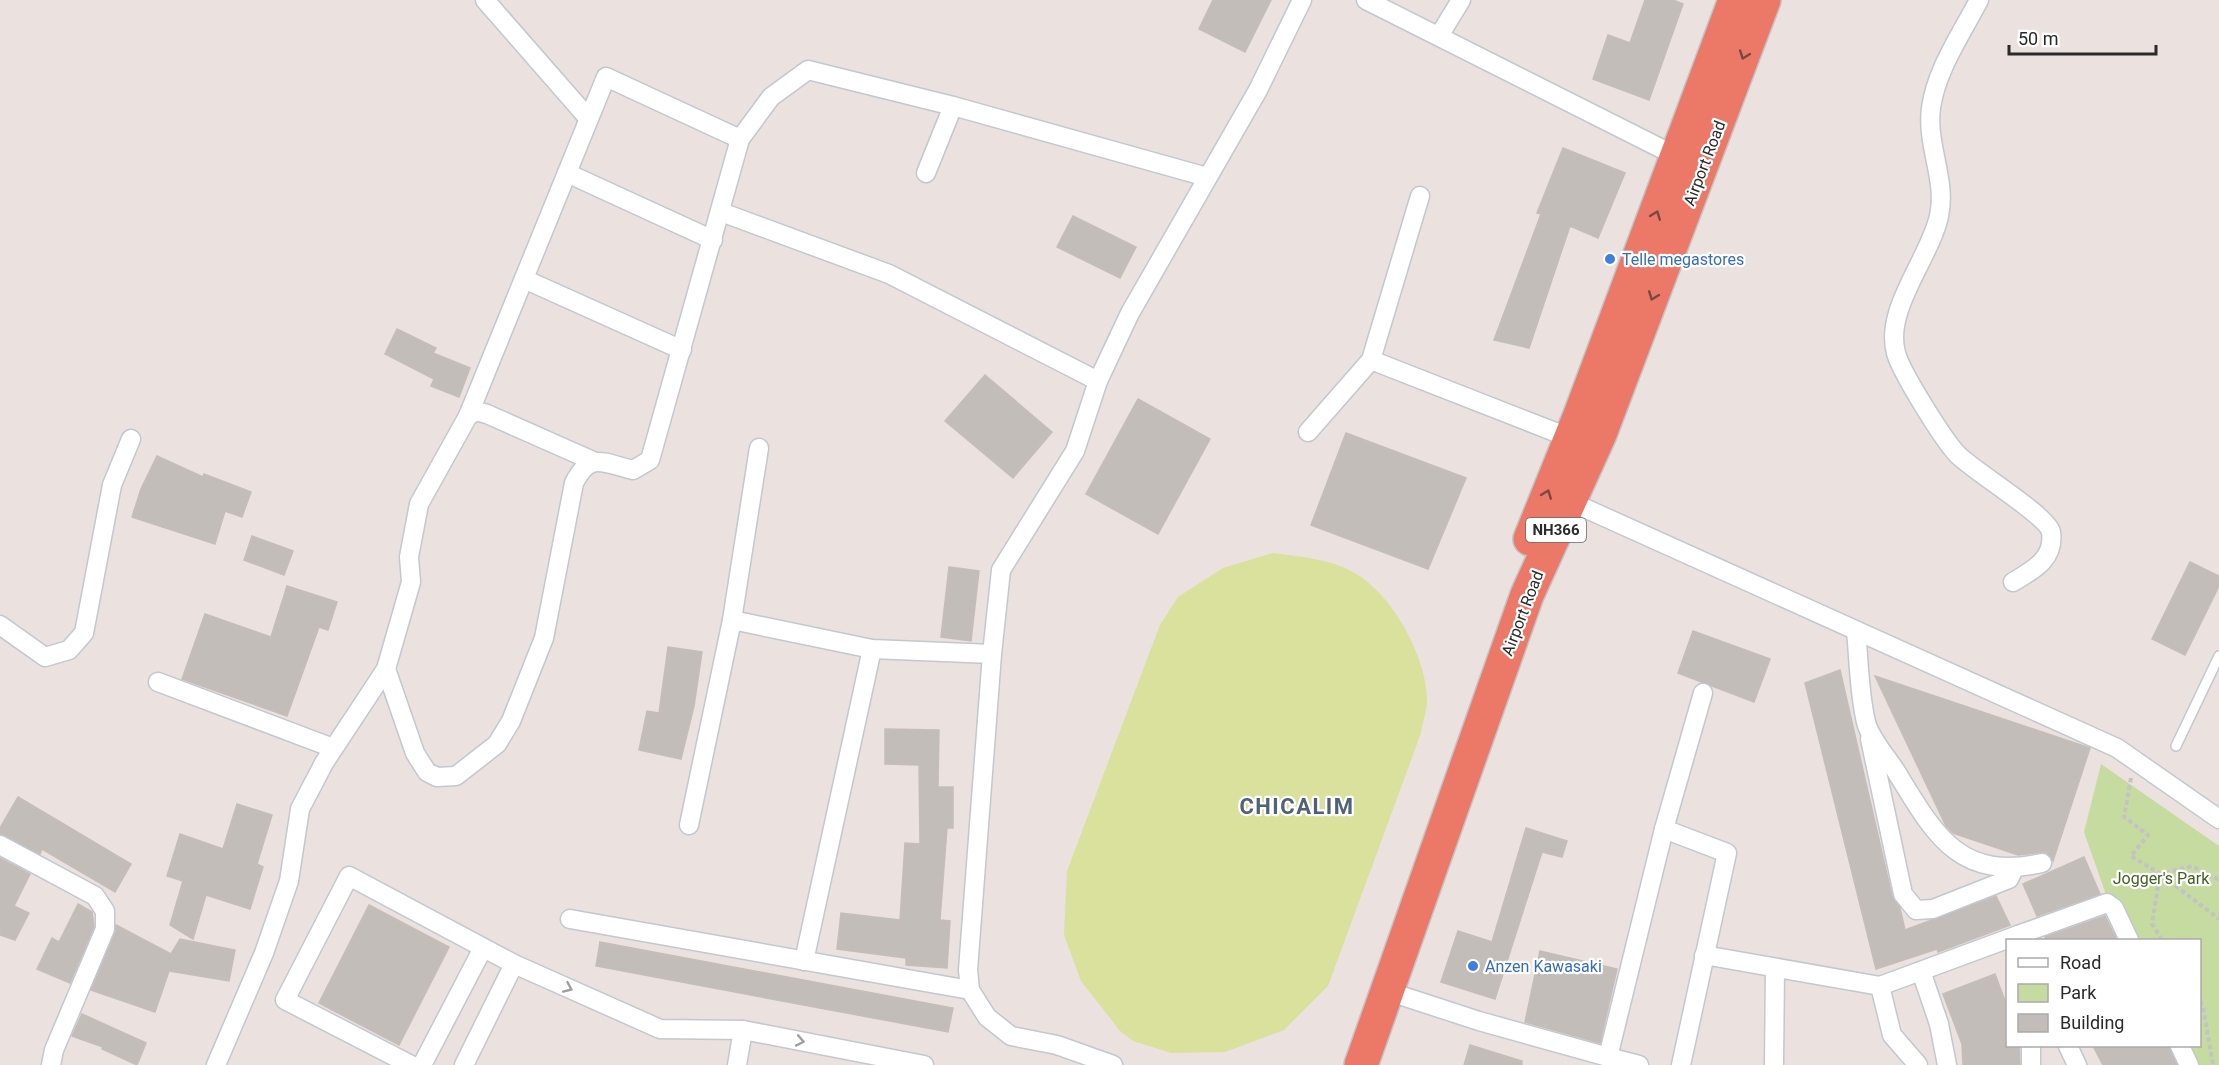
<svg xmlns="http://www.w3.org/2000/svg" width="2219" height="1065" viewBox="0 0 2219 1065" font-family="Roboto,sans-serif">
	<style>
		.green { fill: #c6dba0 }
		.pitch { fill: #d9e19d }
		.building { fill: #c3bdb9; stroke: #c6bdb8; stroke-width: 1.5 }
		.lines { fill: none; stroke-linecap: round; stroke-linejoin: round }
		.lane-casing { stroke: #c2c8cf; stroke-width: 12 }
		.street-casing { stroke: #c2c8cf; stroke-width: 21 }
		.highway-casing { stroke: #c3c3c3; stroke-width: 36 }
		.path { stroke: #c3c3c3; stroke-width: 4; stroke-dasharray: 4.5 3; stroke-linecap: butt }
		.lane { stroke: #fff; stroke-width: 9 }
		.street { stroke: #fff; stroke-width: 18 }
		.highway { stroke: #ec7867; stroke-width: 33 }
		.oneway { stroke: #784942 }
		.oneway2 { stroke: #9f9f9f }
		.shop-dot { fill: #3f7fe0; stroke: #fff; stroke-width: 2 }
		.labels { text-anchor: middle; stroke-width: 4.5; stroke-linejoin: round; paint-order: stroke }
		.shield { fill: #fff; stroke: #6a6a6a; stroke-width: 1.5 }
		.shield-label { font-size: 15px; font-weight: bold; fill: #2a2a2a }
		.street-label { font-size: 16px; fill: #2a2a2a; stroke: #fff }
		.shop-label { font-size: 16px; fill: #366cbe; stroke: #fff; text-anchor: start }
		.park-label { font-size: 16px; fill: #426022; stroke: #fff }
		.district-label { font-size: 22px; font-weight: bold; letter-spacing: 1.5px; fill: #506276; stroke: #fff }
	</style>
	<rect width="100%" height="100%" fill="#ebe1de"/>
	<path class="green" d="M2101 764 2219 846V1065H2175L2166 1046H2200V940H2122L2084 832Z"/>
	<path class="pitch" d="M1273 553C1302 557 1333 559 1358 575 1394 598 1427 658 1427 701 1427 711 1422 723 1421 733L1328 986 1284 1030 1225 1052 1171 1053 1133 1041 1120 1031 1081 981 1064 935 1067 871 1160 625 1178 597 1223 568Z"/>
	<g class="building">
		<path d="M1213 0H1271L1245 52 1199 29Z"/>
		<path d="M1645 0H1673L1683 4 1649 100 1593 79 1608 35 1630 43Z"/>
		<path d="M1563 148 1625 173 1598 238 1570 226 1529 348 1494 340 1541 214 1537 213Z"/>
		<path d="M1073 216 1136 247 1120 278 1057 247Z"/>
		<path d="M397 329 436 348 433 353 470 368 459 397 431 386 434 379 385 354Z"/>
		<path d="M985 375 1052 432 1013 478 945 421Z"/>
		<path d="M1138 399 1210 439 1158 534 1086 494Z"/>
		<path d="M1346 433 1466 478 1428 569 1311 525Z"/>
		<path d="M157 456 203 477 204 474 251 492 242 517 225 511 215 544 132 517 141 489Z"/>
		<path d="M252 536 293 551 284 575 244 560Z"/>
		<path d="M2190 562 2219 576V586L2185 655 2152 639Z"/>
		<path d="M949 567 979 571 971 641 941 637Z"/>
		<path d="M287 586 337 602 328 630 319 627 287 716 182 679 205 614 271 637Z"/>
		<path d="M1693 631 1770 659 1754 702 1678 673Z"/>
		<path d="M668 647 702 652 694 706 681 759 639 750 647 711 659 713Z"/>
		<path d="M1840 670 1892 896 1900 908 1905 930 1996 896 2010 925 1938 952 1937 949 1876 969 1805 683Z"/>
		<path d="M1875 676 2090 748 2053 861 2046 852 2018 855 1953 833 1946 826Z"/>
		<path d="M885 729 939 730 938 787H953V828H947L940 920 950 921 947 968 906 965V958L837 949 841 913 900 920 905 843 920 844 919 765 885 764Z"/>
		<path d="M18 797 131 864 115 892 42 849 40 854 0 834V828Z"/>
		<path d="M237 804 272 815 257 864 263 867 250 909 206 895 193 939 170 925 183 881 167 876 180 834 223 849Z"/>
		<path d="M1526 828 1567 841 1562 857 1542 852 1495 999 1441 982 1458 931 1492 942Z"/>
		<path d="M2084 857 2100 894 2037 916 2023 884Z"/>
		<path d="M0 858 30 874 14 906 29 913 15 940 0 935Z"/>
		<path d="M78 904 92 912 94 927 70 983 37 969 52 938 59 942Z"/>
		<path d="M369 905 449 947 399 1045 319 1003Z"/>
		<path d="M2105 916 2117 940H2047L2045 937Z"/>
		<path d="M116 925 171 954 180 939 235 950 229 981 169 971 155 1012 91 990 115 933Z"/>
		<path d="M600 942 953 1008 948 1032 596 966Z"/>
		<path d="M1540 951 1617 969 1600 1043 1525 1022Z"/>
		<path d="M1995 974 2007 1006V1046H2019L2020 1065H1963L1962 1044 1943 994Z"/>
		<path d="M82 1014 146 1043 137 1065 102 1049 103 1047 72 1036Z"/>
		<path d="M1470 1045 1522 1061V1065H1464Z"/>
		<path d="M2093 1046H2169L2177 1065H2103Z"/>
	</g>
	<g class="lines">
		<defs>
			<path id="lane" d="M2176 746 2219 656"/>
			<g id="street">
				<path d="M485 0 589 119"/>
				<path d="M1366 0 1678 157"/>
				<path d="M1979 0C1962 33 1936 70 1931 108 1926 145 1947 180 1939 216 1930 258 1884 309 1896 353 1901 372 1943 439 1957 454 1973 471 2047 515 2051 532 2055 559 2033 570 2013 582"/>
				<path d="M1439 36 1461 0"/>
				<path d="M567 173 713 240"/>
				<path d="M926 173 953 106"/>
				<path d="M721 212 889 274 1098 381"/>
				<path d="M524 279 682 350"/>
				<path d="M1371 360 1578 441"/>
				<path d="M468 416 606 77 740 139"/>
				<path d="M1308 432 1371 360 1420 196"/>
				<path d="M1569 501 2117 748 2219 819"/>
				<path d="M732 620 759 448"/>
				<path d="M0 625 45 657 69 650 84 633 112 485 131 439"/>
				<path d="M1856 631C1859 660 1859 693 1866 722 1870 739 1888 758 1897 773 1935 835 1959 881 2042 863"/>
				<path d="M386 669 415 753 427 772 437 777 456 776 497 744 511 721 544 638 574 483C590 451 603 463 633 470L650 460 740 139 771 97 808 70 953 106 1207 177"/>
				<path d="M158 682 333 748"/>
				<path d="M1870 739 1903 894 1916 910 1933 909 2009 879 2014 869"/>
				<path d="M689 825 732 620 872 649 992 654"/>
				<path d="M0 845 95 896 105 911V929L54 1050 51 1065"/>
				<path d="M570 919 970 990"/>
				<path d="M2018 935 2107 903 2114 908 2129 940"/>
				<path d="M1704 955 1880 986 2018 935 2020 940"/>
				<path d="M804 961 872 649"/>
				<path d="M1921 971 1939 1024 1947 1065"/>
				<path d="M1880 986 1892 1035 1918 1065"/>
				<path d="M1387 991 1479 1021 1608 1057"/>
				<path d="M2031 1046V1065"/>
				<path d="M2068 1046 2077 1065"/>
				<path d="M2180 1046 2189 1065"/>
				<path d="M216 1065 264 953 289 881 300 809 324 763 386 669 411 582 409 557 419 504 468 416 476 411 487 414 593 461"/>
				<path d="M411 1065 285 1000 349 876 514 964 660 1029 743 1030 924 1065"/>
				<path d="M422 1065 483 948"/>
				<path d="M464 1065 514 964"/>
				<path d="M737 1065 743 1030"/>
				<path d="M1113 1065 1057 1045 1011 1036 987 1017 970 990 968 970 992 654 1001 570 1075 451 1098 381 1130 313 1258 90 1302 0"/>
				<path d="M1639 1065 1608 1057 1664 829"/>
				<path d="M1681 1065 1727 853 1664 829 1703 693"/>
				<path d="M1774 1065 1775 968"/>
			</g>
			<g id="highway">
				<path d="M1530 539 1580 415 1735 0"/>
				<path d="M1361 1065 1527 595 1600 434 1764 0"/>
			</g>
		</defs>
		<use href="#lane" class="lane-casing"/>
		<use href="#street" class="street-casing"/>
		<use href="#highway" class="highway-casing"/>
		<g class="path">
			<path d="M2131 778 2124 817 2148 835 2131 856 2160 874 2219 919"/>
			<path d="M2162 940 2152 924 2160 874 2192 866 2219 880"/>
			<path d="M2200 1001 2203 1007 2213 1065"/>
		</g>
		<use href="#lane" class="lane"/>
		<use href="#street" class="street"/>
		<use href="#highway" class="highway"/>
	</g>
	<defs><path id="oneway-chevron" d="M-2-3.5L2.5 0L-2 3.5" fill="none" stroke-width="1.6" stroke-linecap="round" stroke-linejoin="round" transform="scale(1.5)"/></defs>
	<g class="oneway">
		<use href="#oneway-chevron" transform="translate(1744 55) rotate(110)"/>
		<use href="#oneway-chevron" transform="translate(1656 215) rotate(-69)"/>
		<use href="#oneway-chevron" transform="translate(1653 296) rotate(111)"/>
		<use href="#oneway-chevron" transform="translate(1547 494) rotate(-69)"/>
	</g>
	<g class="oneway2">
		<use href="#oneway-chevron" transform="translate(568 988) rotate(24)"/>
		<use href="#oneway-chevron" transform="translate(800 1041) rotate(11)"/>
	</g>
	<g class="shop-dot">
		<circle cx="1610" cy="259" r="6"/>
		<circle cx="1473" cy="966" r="6"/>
	</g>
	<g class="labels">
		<rect class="shield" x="1526" y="518" width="60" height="24" rx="4.5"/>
		<g class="shield-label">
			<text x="1556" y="535">NH366</text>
		</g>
		<g class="street-label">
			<text transform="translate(1704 163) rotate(-69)" y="6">Airport Road</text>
			<text transform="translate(1522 613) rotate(-69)" y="6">Airport Road</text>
		</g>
		<g class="shop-label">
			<text x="1622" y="265">Telle megastores</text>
			<text x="1485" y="972">Anzen Kawasaki</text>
		</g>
		<g class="park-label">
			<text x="2161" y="884">Jogger's Park</text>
		</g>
		<g class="district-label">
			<text x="1297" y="814">CHICALIM</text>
		</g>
	</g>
	<rect x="2006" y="939" width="195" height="108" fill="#ffffff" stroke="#aaaaaa" stroke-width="1.5"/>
	<rect x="2018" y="958" width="30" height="9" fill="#ffffff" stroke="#aaaaaa" stroke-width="1.5"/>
	<text x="2060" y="969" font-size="18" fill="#2a2a2a">Road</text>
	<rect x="2018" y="984" width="30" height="18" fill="#c6dba0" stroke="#aaaaaa" stroke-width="1.5"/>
	<text x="2060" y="999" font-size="18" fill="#2a2a2a">Park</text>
	<rect x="2018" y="1014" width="30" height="18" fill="#c3bdb9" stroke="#aaaaaa" stroke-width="1.5"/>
	<text x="2060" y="1029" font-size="18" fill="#2a2a2a">Building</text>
	<path d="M2009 45v9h147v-9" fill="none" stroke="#2a2a2a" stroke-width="3"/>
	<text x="2018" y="45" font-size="18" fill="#2a2a2a" stroke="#ffffff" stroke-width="4.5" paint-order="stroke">50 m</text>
</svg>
